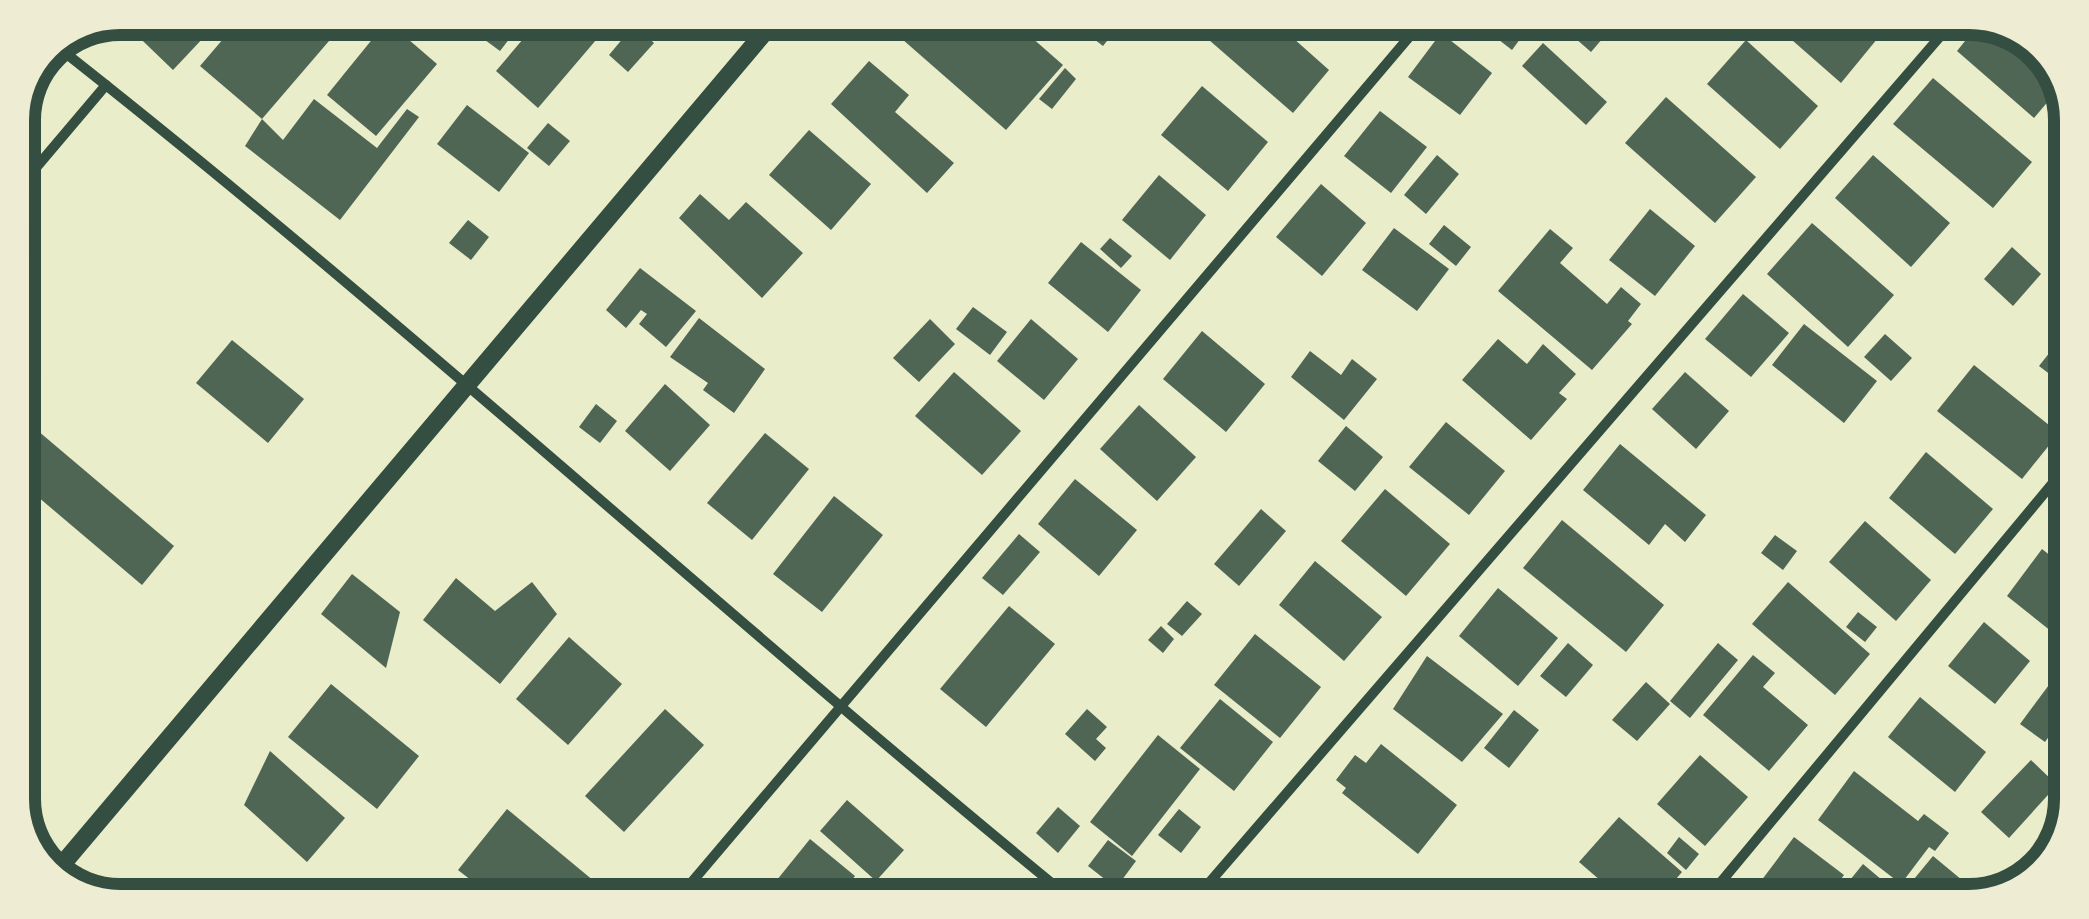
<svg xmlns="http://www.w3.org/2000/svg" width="2089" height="919" font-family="Mulish,sans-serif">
  <rect width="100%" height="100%" fill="#e9edc9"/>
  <g fill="#4f6655">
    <polygon points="119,18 222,18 173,70"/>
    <polygon points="241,18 331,18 341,27 262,119 200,66"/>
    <polygon points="501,19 520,25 500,51 485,40"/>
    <polygon points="540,19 587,19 602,33 538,108 496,71"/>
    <polygon points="387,21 437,64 376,136 327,95"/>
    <polygon points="903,21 1013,21 1063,65 1006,130 894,32"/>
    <polygon points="1072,22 1122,22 1103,46"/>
    <polygon points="1211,22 1275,22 1329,70 1293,113 1201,33"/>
    <polygon points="1336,23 1370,23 1357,40"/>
    <polygon points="1477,23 1532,23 1512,50"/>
    <polygon points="1559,24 1615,24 1591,52"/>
    <polygon points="634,25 654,43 628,72 609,55"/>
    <polygon points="1775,25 1872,25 1882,33 1841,83"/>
    <polygon points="1978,25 2009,26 2051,58 2061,86 2034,118 1957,51"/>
    <polygon points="1441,33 1492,73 1460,115 1408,77"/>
    <polygon points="1746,40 1818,106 1780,149 1707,84"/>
    <polygon points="1543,43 1607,102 1586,125 1522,66"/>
    <polygon points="869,61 909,95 895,112 954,163 927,193 831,104"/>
    <polygon points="1065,68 1076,79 1052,109 1039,99"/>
    <polygon points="1933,78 2032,162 1993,208 1893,124"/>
    <polygon points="1202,86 1268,142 1228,191 1161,135"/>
    <polygon points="1666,97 1756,177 1715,223 1625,143"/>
    <polygon points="314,99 377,148 407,109 419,117 340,220 245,146 262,119 283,140"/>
    <polygon points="467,105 529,153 499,192 437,144"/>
    <polygon points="1380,111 1427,147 1391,193 1344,156"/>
    <polygon points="548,123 570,141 549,166 527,148"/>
    <polygon points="809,130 871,184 831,230 769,175"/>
    <polygon points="1437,155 1459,174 1426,214 1404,195"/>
    <polygon points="1873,155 1950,223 1911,267 1835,198"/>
    <polygon points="1159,175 1206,215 1170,260 1122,220"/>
    <polygon points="1321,184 1366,223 1322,276 1276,237"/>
    <polygon points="700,194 729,220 746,202 803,253 762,298 679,218"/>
    <polygon points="1650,209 1695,246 1655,296 1609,260"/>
    <polygon points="468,220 489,237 471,260 449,243"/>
    <polygon points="1812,223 1894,295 1848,347 1767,274"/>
    <polygon points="1444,225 1471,247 1456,266 1429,244"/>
    <polygon points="1394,228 1449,269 1417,311 1362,270"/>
    <polygon points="1550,229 1573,248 1560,263 1607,304 1621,287 1641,304 1628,321 1632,324 1592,370 1498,291"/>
    <polygon points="1110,238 1132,256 1121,268 1100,249"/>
    <polygon points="1081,242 1141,290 1108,332 1048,283"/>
    <polygon points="2012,247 2041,274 2013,306 1984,279"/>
    <polygon points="640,268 696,311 666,347 639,324 647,314 641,310 626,328 606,310"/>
    <polygon points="1743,294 1789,333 1751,377 1705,339"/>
    <polygon points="973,307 1007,332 990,355 956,329"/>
    <polygon points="699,318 765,369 734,413 703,390 708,383 670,357"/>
    <polygon points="930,319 955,344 919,382 893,358"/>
    <polygon points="1031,319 1078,359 1044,400 997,361"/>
    <polygon points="1804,324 1877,381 1844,423 1772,365"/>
    <polygon points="2069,328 2069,366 2068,388 2039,366"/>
    <polygon points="1202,331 1265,384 1226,432 1163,379"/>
    <polygon points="1885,334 1912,358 1891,381 1864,357"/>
    <polygon points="1498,339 1527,364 1543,344 1576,374 1559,393 1567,399 1531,440 1462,380"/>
    <polygon points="232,340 304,399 268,443 196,383"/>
    <polygon points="1310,351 1341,375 1352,359 1377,379 1344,420 1291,377"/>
    <polygon points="1974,365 2059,433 2022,479 1937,411"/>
    <polygon points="954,372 1021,431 982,475 915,416"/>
    <polygon points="1685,372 1729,411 1696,449 1652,409"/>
    <polygon points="665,384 710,425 670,471 625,431"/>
    <polygon points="596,404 617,421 600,443 579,427"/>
    <polygon points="1139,405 1196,457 1157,501 1100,449"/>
    <polygon points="18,414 174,546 142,585 18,480"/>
    <polygon points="1446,422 1505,471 1469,515 1409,467"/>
    <polygon points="1346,426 1383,457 1355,491 1318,461"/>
    <polygon points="765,433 809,469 752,540 707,503"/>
    <polygon points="1620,444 1706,515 1685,542 1665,524 1649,545 1583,490"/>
    <polygon points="1926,452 1993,509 1955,554 1889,498"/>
    <polygon points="1075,479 1137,530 1099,576 1038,524"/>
    <polygon points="1385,489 1450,544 1406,596 1341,541"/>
    <polygon points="834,496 883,535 822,612 773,574"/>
    <polygon points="1261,509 1286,531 1239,586 1214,564"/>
    <polygon points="1562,520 1664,605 1626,652 1523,568"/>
    <polygon points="1865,521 1931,580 1896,621 1829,562"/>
    <polygon points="1019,534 1040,552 1003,595 982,578"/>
    <polygon points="1775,535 1797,551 1783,570 1761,553"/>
    <polygon points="2042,549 2066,568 2066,643 2007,596"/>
    <polygon points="1315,561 1382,617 1344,661 1279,605"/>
    <polygon points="352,574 400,612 386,668 321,614"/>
    <polygon points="456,578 495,611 532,582 557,614 500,684 423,620"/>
    <polygon points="1788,582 1870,654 1835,695 1752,624"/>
    <polygon points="1498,588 1558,638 1518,686 1459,636"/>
    <polygon points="1187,601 1202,614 1182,636 1167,624"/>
    <polygon points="1009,606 1055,644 986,727 940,689"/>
    <polygon points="1858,612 1877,627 1865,642 1846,627"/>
    <polygon points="1984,622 2030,661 1995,704 1948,666"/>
    <polygon points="1161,626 1174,639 1163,653 1148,640"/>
    <polygon points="1255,634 1321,687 1280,738 1214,685"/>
    <polygon points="569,637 622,684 568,745 516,699"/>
    <polygon points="1568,643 1593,665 1566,697 1540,676"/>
    <polygon points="1718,643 1738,660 1690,718 1670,701"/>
    <polygon points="1753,655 1775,673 1763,687 1808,725 1769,771 1703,715"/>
    <polygon points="1427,656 1503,714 1462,762 1393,709"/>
    <polygon points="2060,670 2065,674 2065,714 2045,742 2020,724"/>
    <polygon points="1646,682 1670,704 1637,741 1612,720"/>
    <polygon points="331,684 419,756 377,809 288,737"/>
    <polygon points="1920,697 1986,752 1955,792 1888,737"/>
    <polygon points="1220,699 1273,742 1234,791 1180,748"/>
    <polygon points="665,709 704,745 624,832 585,796"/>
    <polygon points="1087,709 1107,727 1096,739 1106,748 1095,761 1065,734"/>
    <polygon points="1514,710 1539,730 1509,768 1484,748"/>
    <polygon points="1158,735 1200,769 1132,856 1090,822"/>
    <polygon points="1381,744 1457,805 1418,854 1342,793 1346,788 1336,780 1355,755 1366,763"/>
    <polygon points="270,751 345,818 307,862 244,805"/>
    <polygon points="1700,755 1748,797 1705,846 1657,804"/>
    <polygon points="2031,760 2057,785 2009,838 1981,812"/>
    <polygon points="1854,771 1918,821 1924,814 1949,833 1935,851 1929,847 1901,884 1818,820"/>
    <polygon points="847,800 904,850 876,881 820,831"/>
    <polygon points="1058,807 1080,826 1058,853 1036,833"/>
    <polygon points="507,809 612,896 490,895 458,870"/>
    <polygon points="1179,809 1201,827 1181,853 1158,835"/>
    <polygon points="1619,817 1682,872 1658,900 1623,900 1579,862"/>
    <polygon points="2064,821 2063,839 2039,869 2030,861"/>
    <polygon points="1679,837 1699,854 1686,870 1667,853"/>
    <polygon points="1794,837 1844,875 1825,901 1779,901 1758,885"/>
    <polygon points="810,839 855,876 839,897 764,896"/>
    <polygon points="1108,840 1136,861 1116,888 1088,866"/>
    <polygon points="1933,856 1962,880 1944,901 1918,901 1905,890"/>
    <polygon points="1863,864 1907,901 1833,901"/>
    <polygon points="1320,880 1342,899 1304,899"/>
  </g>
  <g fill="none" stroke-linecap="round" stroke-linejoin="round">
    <g stroke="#344e41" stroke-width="10">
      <path d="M 54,44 C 402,317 727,618 1070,898"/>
      <polyline points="18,189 106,85"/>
      <polyline points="680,896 1421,23"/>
      <polyline points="1196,898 1950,25"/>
      <polyline points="1706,900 2067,466"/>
    </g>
    <polyline stroke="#344e41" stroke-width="18" points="55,873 775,20"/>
  </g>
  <path d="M0 0H2089V919H0ZM120 35H1969A85 85 0 0 1 2054 120V799A85 85 0 0 1 1969 884H120A85 85 0 0 1 35 799V120A85 85 0 0 1 120 35Z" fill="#eeecd3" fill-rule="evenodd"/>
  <path fill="none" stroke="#344e41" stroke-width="12" d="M120 35H1969A85 85 0 0 1 2054 120V799A85 85 0 0 1 1969 884H120A85 85 0 0 1 35 799V120A85 85 0 0 1 120 35Z"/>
</svg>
